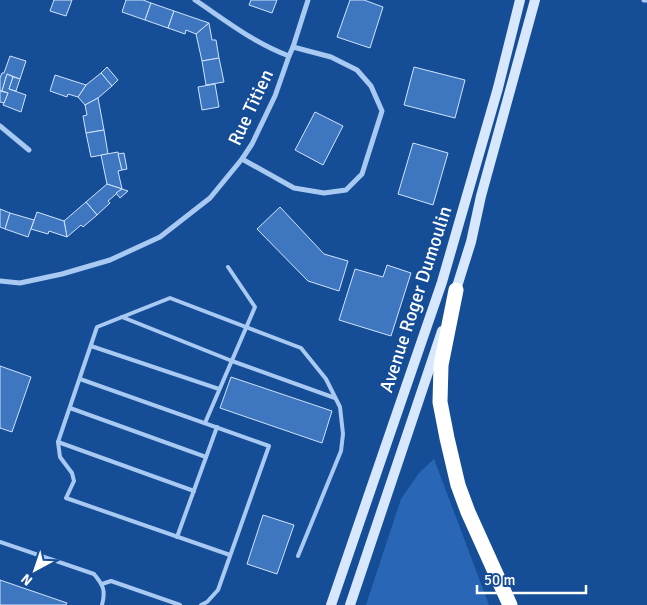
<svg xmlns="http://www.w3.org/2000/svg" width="647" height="605" font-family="Signika,sans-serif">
  <rect width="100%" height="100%" fill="#164d97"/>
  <polygon fill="#2967b6" points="434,459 489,605 366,605 401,499 419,473"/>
  <g fill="#3e77bf" stroke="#d0e3fc">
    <polygon points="54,0 72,0 66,16 50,11"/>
    <polygon points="126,0 143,0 151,3 145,20 122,12"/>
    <polygon points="251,0 277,0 272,13 249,5"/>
    <polygon points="350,0 364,0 383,7 370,48 337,37"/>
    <polygon points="151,3 174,11 168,28 145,20"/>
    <polygon points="174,11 209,23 196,34 186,30 185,34 168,28"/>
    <polygon points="209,23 212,40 216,40 219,58 202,61 196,34"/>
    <polygon points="10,56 26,61 20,79 7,74 2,91 0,91 0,78 2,73 4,73"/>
    <polygon points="219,58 224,82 206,85 202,61"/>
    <polygon points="107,67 118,80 112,86 101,73"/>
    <polygon points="414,67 465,80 455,118 404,105"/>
    <polygon points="101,73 112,86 98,98 85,105 78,97 86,85"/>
    <polygon points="7,74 13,77 9,89 26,95 21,112 3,105 8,93 2,91"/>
    <polygon points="55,75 86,85 78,97 68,94 67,97 50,91"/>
    <polygon points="13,77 20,79 16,91 9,89"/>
    <polygon points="215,84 219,107 202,110 198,87"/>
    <polygon points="0,91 8,93 4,103 0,102"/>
    <polygon points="98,98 104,130 86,133 83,116 87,115 85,105"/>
    <polygon points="315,112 343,126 323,165 295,150"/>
    <polygon points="104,130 108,154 91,157 86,133"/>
    <polygon points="413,143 448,153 433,205 398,194"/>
    <polygon points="118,152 122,170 118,171 122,189 107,184 101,155"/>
    <polygon points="124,153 127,169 122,170 118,154"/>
    <polygon points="107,184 122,189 108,201 110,203 97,215 86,202"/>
    <polygon points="122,189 128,191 120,198 116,193"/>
    <polygon points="86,202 97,215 83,227 81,225 67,237 64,221"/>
    <polygon points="280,207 324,254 348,261 339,291 308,281 257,229"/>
    <polygon points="0,209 10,213 5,229 0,227"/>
    <polygon points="37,212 64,221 67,237 49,231 48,234 31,229"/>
    <polygon points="10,213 34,220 28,237 5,229"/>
    <polygon points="387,265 411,273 391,336 339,320 355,269 383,277"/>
    <polygon points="0,366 31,377 12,432 0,428"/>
    <polygon points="231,377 332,411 322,443 220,408"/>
    <polygon points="263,515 294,525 277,574 247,564"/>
    <polygon points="0,580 67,603 66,605 0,605"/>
  </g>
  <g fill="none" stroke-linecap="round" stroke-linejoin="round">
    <g stroke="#a8c9f2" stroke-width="4">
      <polyline points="122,317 232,361 335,398"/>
      <polyline points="91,346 219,389"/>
      <polyline points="80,379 269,446 218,590 207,602 201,605"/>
      <polyline points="70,408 206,457"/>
      <polyline points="205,423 255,307 228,267"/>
      <polyline points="58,442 194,491"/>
      <polyline points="177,537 217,427"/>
      <path d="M 0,542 L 94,574 C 103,585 106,590 102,605"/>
      <polyline points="230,555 66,498 74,481 72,473 60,457 58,442 97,327 170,298 301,348 326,379 340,407 343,434 341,451 298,556"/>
      <polyline points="102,584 111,581 180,605"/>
    </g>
    <g stroke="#a8c9f2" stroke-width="5">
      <path d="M 195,0 C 225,20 254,43 289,56"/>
      <polyline points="644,0 647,0"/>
      <polyline points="0,126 29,150"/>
      <polyline points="242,159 294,188 324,193 346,190 362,174 382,111 371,86 357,70 331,57 293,47"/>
      <polyline points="0,281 20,283 62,274 110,260 160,237 210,198 242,159 252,144 275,96 289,56 293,47 308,0"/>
    </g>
    <g stroke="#d7e7fc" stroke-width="10">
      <polyline points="454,296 471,242 481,196 535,0"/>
      <polyline points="331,605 442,282 498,88 520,0"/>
      <polyline points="350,605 442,331"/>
    </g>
    <polyline stroke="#fff" stroke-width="15" points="456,290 441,365 440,402 447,438 458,485 468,512 510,605"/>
  </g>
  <g text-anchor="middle" stroke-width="4" stroke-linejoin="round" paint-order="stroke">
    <g font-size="19" fill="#fff" stroke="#164d97">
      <text transform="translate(250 107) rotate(-65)" y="7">Rue Titien</text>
      <text transform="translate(415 299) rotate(-72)" y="7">Avenue Roger Dumoulin</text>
    </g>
  </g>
  <g transform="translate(35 570) rotate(220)" stroke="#164d97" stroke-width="4" paint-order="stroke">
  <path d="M0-4L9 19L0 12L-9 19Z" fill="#ffffff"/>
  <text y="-8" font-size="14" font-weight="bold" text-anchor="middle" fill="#ffffff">N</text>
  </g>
  <path d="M477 585v8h109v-8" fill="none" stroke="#ffffff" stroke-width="2.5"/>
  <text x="484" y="585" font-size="15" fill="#ffffff" stroke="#164d97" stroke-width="4" paint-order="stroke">50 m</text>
</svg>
